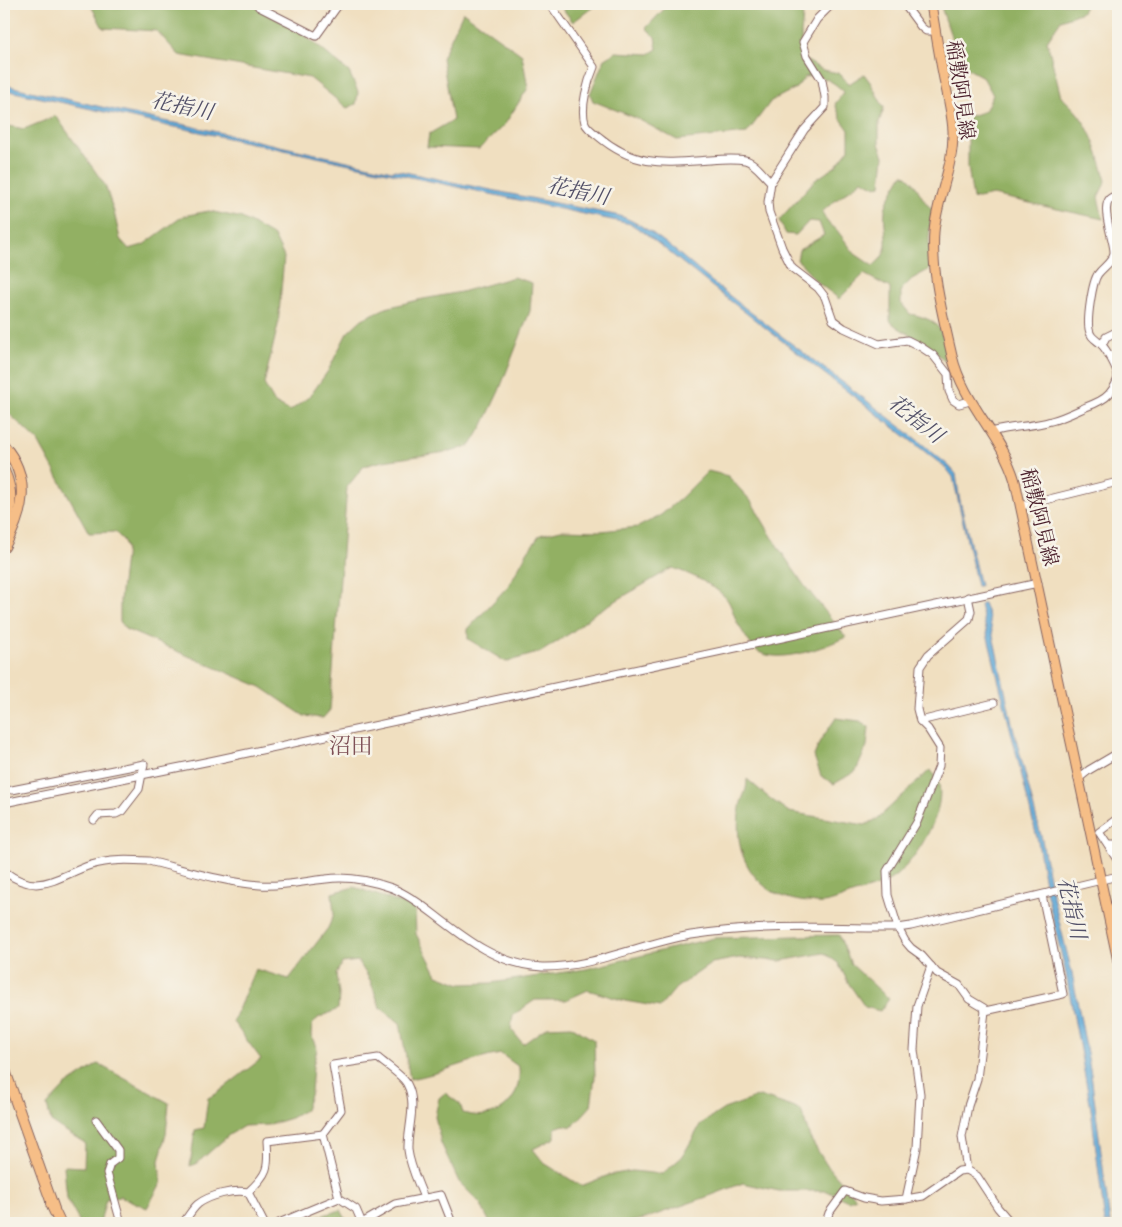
<svg xmlns="http://www.w3.org/2000/svg" width="1122" height="1227" font-family="'EB Garamond','Noto Serif JP',serif">
  <rect width="100%" height="100%" fill="#f7f3e8"/>
  <filter id="ink" filterUnits="userSpaceOnUse"><feTurbulence type="fractalNoise" baseFrequency=".02" numOctaves="2"/><feDisplacementMap in="SourceGraphic" scale="10" xChannelSelector="R" yChannelSelector="G"/><feConvolveMatrix kernelMatrix="1 2 1 2 8 2 1 2 1" color-interpolation-filters="sRGB"/></filter>
  <filter id="wash" filterUnits="userSpaceOnUse"><feTurbulence type="fractalNoise" baseFrequency=".0096" numOctaves="4" result="noise"/><feDisplacementMap in="SourceGraphic" scale="20" xChannelSelector="R" yChannelSelector="G"/><feGaussianBlur stdDeviation="1.12" result="paint"/><feColorMatrix in="noise" values="0 0 0 0 0 0 0 0 0 0 0 0 0 0 0 0 0 1.4 0 .05"/><feComposite in="paint" operator="in"/></filter>
  <g filter="url(#wash)">
    <rect width="100%" height="100%" fill="#f0dfc0"/>
    <g fill="#92b063" stroke="#6e6847">
      <polygon points="90,4 252,4 260,10 302,33 349,72 358,92 356,104 347,108 310,78 179,55 157,31 103,28"/>
      <polygon points="560,4 597,4 573,22 562,8"/>
      <path d="M 669,4 L 786,4 L 798,8 L 803,16 L 801,33 L 802,58 L 823,70 L 839,73 L 849,84 L 864,74 L 870,82 L 884,108 L 879,122 L 879,144 L 884,156 L 881,185 L 876,187 L 862,180 C 849,192 834,200 822,212 L 828,223 L 836,229 L 855,254 L 873,266 C 895,249 882,232 885,210 C 886,201 898,183 903,174 C 917,180 920,200 932,209 L 929,238 L 930,269 L 912,279 L 901,290 L 901,303 L 910,314 C 941,320 941,329 949,357 L 946,361 L 922,342 L 897,327 L 890,321 L 890,288 L 864,274 L 839,299 C 831,292 821,286 813,278 C 807,271 805,266 797,260 L 799,250 L 824,235 L 819,222 L 809,221 L 796,235 L 786,234 L 779,220 L 814,181 L 836,166 L 849,149 L 849,130 L 841,119 L 835,104 L 844,92 C 833,81 821,74 805,77 L 796,88 L 771,101 L 747,133 L 677,140 L 636,118 L 593,101 L 590,94 L 604,60 L 616,52 L 649,54 L 657,49 L 655,37 L 646,28 Z"/>
      <path d="M 940,4 L 1086,4 L 1082,12 L 1061,20 L 1047,41 L 1061,97 C 1090,120 1096,147 1106,181 L 1098,197 L 1103,219 L 993,195 L 973,199 L 968,167 L 968,117 L 985,111 L 993,95 L 983,77 L 961,65 Z"/>
      <polygon points="463,12 522,55 528,88 505,124 479,149 427,147 429,134 453,120 442,58"/>
      <polygon points="56,116 105,185 114,212 120,239 129,249 143,245 183,216 209,211 242,218 274,236 284,257 278,325 264,384 275,403 290,411 310,396 328,371 347,333 362,319 386,308 418,300 461,292 514,277 532,283 530,311 499,391 483,425 471,445 454,451 383,461 364,466 347,487 330,710 323,718 304,716 261,687 125,629 120,621 120,600 126,549 124,541 115,532 89,533 38,441 4,409 4,125 24,129"/>
      <path d="M 708,471 L 728,476 L 751,501 L 778,547 L 804,585 L 846,637 C 825,647 779,665 757,651 C 752,648 743,632 739,626 C 734,618 732,605 726,598 C 714,585 689,573 672,568 L 595,613 L 572,632 L 541,652 L 506,662 L 468,639 L 468,629 L 509,585 L 528,551 L 540,535 L 561,530 L 601,531 L 638,527 L 661,515 L 681,498 Z"/>
      <polygon points="836,718 860,721 869,727 867,746 856,771 834,784 821,776 814,756 820,741"/>
      <path d="M 930,770 C 959,793 917,861 894,877 C 884,885 867,890 855,893 C 845,896 833,902 823,903 C 818,904 812,902 808,902 C 776,899 753,884 742,853 C 738,841 737,821 740,808 C 741,797 747,794 747,779 L 768,797 L 789,812 L 865,825 L 877,819 Z"/>
      <path d="M 354,887 L 415,908 L 416,934 L 437,975 L 461,984 L 491,983 L 586,969 L 714,938 L 839,935 L 851,964 L 889,999 L 880,1011 L 865,1007 L 849,984 L 838,963 L 824,953 L 780,961 L 739,958 L 712,963 L 676,988 L 660,1007 L 625,1001 L 588,990 L 566,1000 L 535,1000 L 513,1015 L 511,1029 L 523,1044 L 547,1027 L 571,1026 L 594,1040 L 595,1077 L 591,1106 L 572,1127 L 564,1125 L 555,1128 L 555,1138 L 533,1149 L 544,1163 L 581,1186 L 609,1175 L 632,1171 L 662,1174 L 682,1157 L 701,1124 L 724,1109 L 760,1096 L 801,1110 L 810,1138 L 826,1164 L 856,1198 L 848,1201 L 827,1191 L 779,1191 L 743,1183 L 712,1195 L 644,1219 L 624,1223 L 490,1223 L 480,1203 L 459,1182 L 441,1143 L 435,1116 L 439,1098 L 445,1093 L 460,1104 L 463,1113 C 497,1123 522,1102 519,1067 L 501,1054 C 470,1059 441,1074 410,1079 L 400,1023 L 380,1007 L 370,980 L 358,961 L 342,963 L 336,974 L 339,994 L 338,1009 L 318,1018 L 312,1025 L 311,1035 L 317,1049 L 313,1066 L 311,1092 L 305,1110 L 291,1118 L 268,1125 L 244,1126 L 229,1135 L 196,1164 L 190,1166 L 195,1130 L 204,1128 L 208,1098 L 216,1094 L 261,1059 L 233,1022 L 255,969 L 289,979 L 328,928 L 334,914 L 332,893 Z"/>
      <polygon points="98,1064 169,1103 166,1134 159,1161 161,1183 147,1208 120,1196 106,1199 100,1223 80,1223 67,1199 64,1166 84,1167 85,1143 51,1122 47,1105 65,1086"/>
      <polygon points="341,1210 348,1223 295,1223"/>
    </g>
    <g fill="#61abd9" stroke="#566582">
      <path d="M 4,85 L 168,122 L 181,124 L 392,171 L 395,170 C 470,186 545,201 620,216 C 655,228 691,266 721,289 C 796,349 875,404 949,466 L 956,474 L 959,496 L 980,586 L 977,586 L 953,477 L 946,468 L 719,292 L 645,233 L 631,224 L 181,128 L 168,126 L 10,91 L 4,89 Z"/>
      <polygon points="984,603 989,617 1012,723 1042,840 1051,889 1072,973 1091,1074 1110,1223 1105,1223 1091,1109 1066,974 1046,890 1038,842 980,605"/>
    </g>
  </g>
  <g filter="url(#ink)">
    <g fill="none" stroke-linecap="round" stroke-linejoin="round">
      <g stroke="#84625f" stroke-width="9">
        <g id="minor">
          <polyline points="257,4 259,7 316,36 339,4"/>
          <path d="M 550,4 L 594,67 C 588,81 580,107 585,123 C 587,128 594,133 598,136 C 636,168 665,163 710,160 C 722,159 734,158 745,160 C 755,162 763,175 771,182"/>
          <polyline points="832,4 817,19 803,42 807,56 822,80 825,97 825,107 804,130 771,182 768,202 769,212 782,248 792,268 818,288 825,297 833,320 844,328 879,344 907,340 921,347 933,355 948,374 949,391 953,400 959,404 970,401"/>
          <polyline points="904,4 921,27 926,31 935,31"/>
          <polyline points="1102,345 1106,337 1118,331"/>
          <path d="M 991,432 C 1011,426 1032,427 1051,421 C 1063,418 1075,412 1086,407 C 1094,404 1104,400 1109,394 C 1113,389 1117,383 1118,377 C 1118,369 1106,349 1101,344 C 1095,339 1090,337 1089,329 C 1087,319 1092,282 1098,274 C 1104,266 1112,263 1114,253 C 1115,240 1094,196 1118,196"/>
          <polyline points="1021,506 1118,482"/>
          <polyline points="920,721 994,703"/>
          <polyline points="1078,779 1089,770 1118,753"/>
          <polyline points="12,790 144,764 139,789 122,811 116,814 98,815 94,820"/>
          <polyline points="4,803 215,760 1038,583"/>
          <polyline points="1118,818 1099,832 1118,861"/>
          <polyline points="1108,845 1118,845"/>
          <path d="M 4,871 C 39,898 57,876 91,865 C 110,859 129,860 149,861 C 185,870 223,882 260,885 C 282,887 304,881 326,879 C 347,876 372,881 392,888 C 407,894 422,905 435,915 C 467,940 499,965 542,967 C 593,968 641,943 691,935 C 760,924 829,928 898,928 L 911,926 L 1118,876"/>
          <polyline points="985,1011 1063,994 1042,895"/>
          <polyline points="96,1120 118,1150 118,1158 110,1164 107,1173 121,1223"/>
          <polyline points="967,1170 962,1137 968,1106 977,1079 985,1011 984,1008 969,999 959,985 937,973 922,956 911,948 905,941 898,928 888,895 887,871 917,822 939,766 940,748 928,729 920,721 917,709 920,667 928,655 969,619 971,611 968,597"/>
          <polyline points="248,1192 264,1223"/>
          <polyline points="906,1199 923,1196 959,1171 967,1170 977,1176 998,1208 1011,1223"/>
          <path d="M 183,1223 C 188,1217 192,1209 198,1204 C 210,1195 234,1189 248,1192 C 268,1174 269,1168 267,1141 L 323,1134"/>
          <polyline points="279,1223 339,1198"/>
          <path d="M 362,1223 L 356,1209 L 339,1198 L 323,1134 L 341,1110 L 333,1065 L 378,1058 C 386,1065 403,1076 407,1084 C 418,1104 407,1129 408,1150 C 410,1167 418,1182 424,1198"/>
          <polyline points="362,1223 395,1204 441,1195 452,1223"/>
          <polyline points="831,1223 827,1219 829,1213 845,1191 864,1198 881,1201 906,1199 917,1148 920,1094 914,1050 917,1006 931,966"/>
        </g>
      </g>
      <g stroke="#84625f" stroke-width="11">
        <path id="major" d="M 931,4 C 935,29 939,54 944,79 C 948,96 952,113 953,131 C 954,166 937,197 934,232 C 931,272 943,316 952,356 C 964,405 1001,434 1015,481 L 1118,961"/>
      </g>
      <g stroke="#84625f" stroke-width="12">
        <g id="highway">
          <path d="M 4,446 C 32,479 23,513 4,547"/>
          <path d="M 4,471 C 12,488 13,509 4,526"/>
          <polyline points="4,1068 54,1209"/>
          <polyline points="51,1204 60,1223"/>
        </g>
      </g>
      <use href="#minor" stroke="#fff" stroke-width="7"/>
      <use href="#major" stroke="#f6be87" stroke-width="9"/>
      <use href="#highway" stroke="#f6be87" stroke-width="10"/>
    </g>
  </g>
  <g text-anchor="middle" stroke-width="5" stroke-linejoin="round" paint-order="stroke">
    <g font-size="20" fill="#4a1f2b" stroke="#f7f3e8">
      <text transform="translate(961 90) rotate(82)" y="7">稲敷阿見線</text>
      <text transform="translate(1040 517) rotate(76)" y="7">稲敷阿見線</text>
    </g>
    <g font-size="21" font-style="italic" fill="#525068" stroke="#f7f3e8">
      <text transform="translate(182 106) rotate(12)" y="7">花指川</text>
      <text transform="translate(578 191) rotate(12)" y="7">花指川</text>
      <text transform="translate(916 419) rotate(38)" y="7">花指川</text>
      <text transform="translate(1072 908) rotate(77)" y="7">花指川</text>
    </g>
    <g font-size="22" fill="#7f5157" stroke="#f7f3e8">
      <text x="351" y="753">沼田</text>
    </g>
  </g>
  <rect width="1122" height="1227" fill="none" stroke="#f7f3e8" stroke-width="20"/>
</svg>
